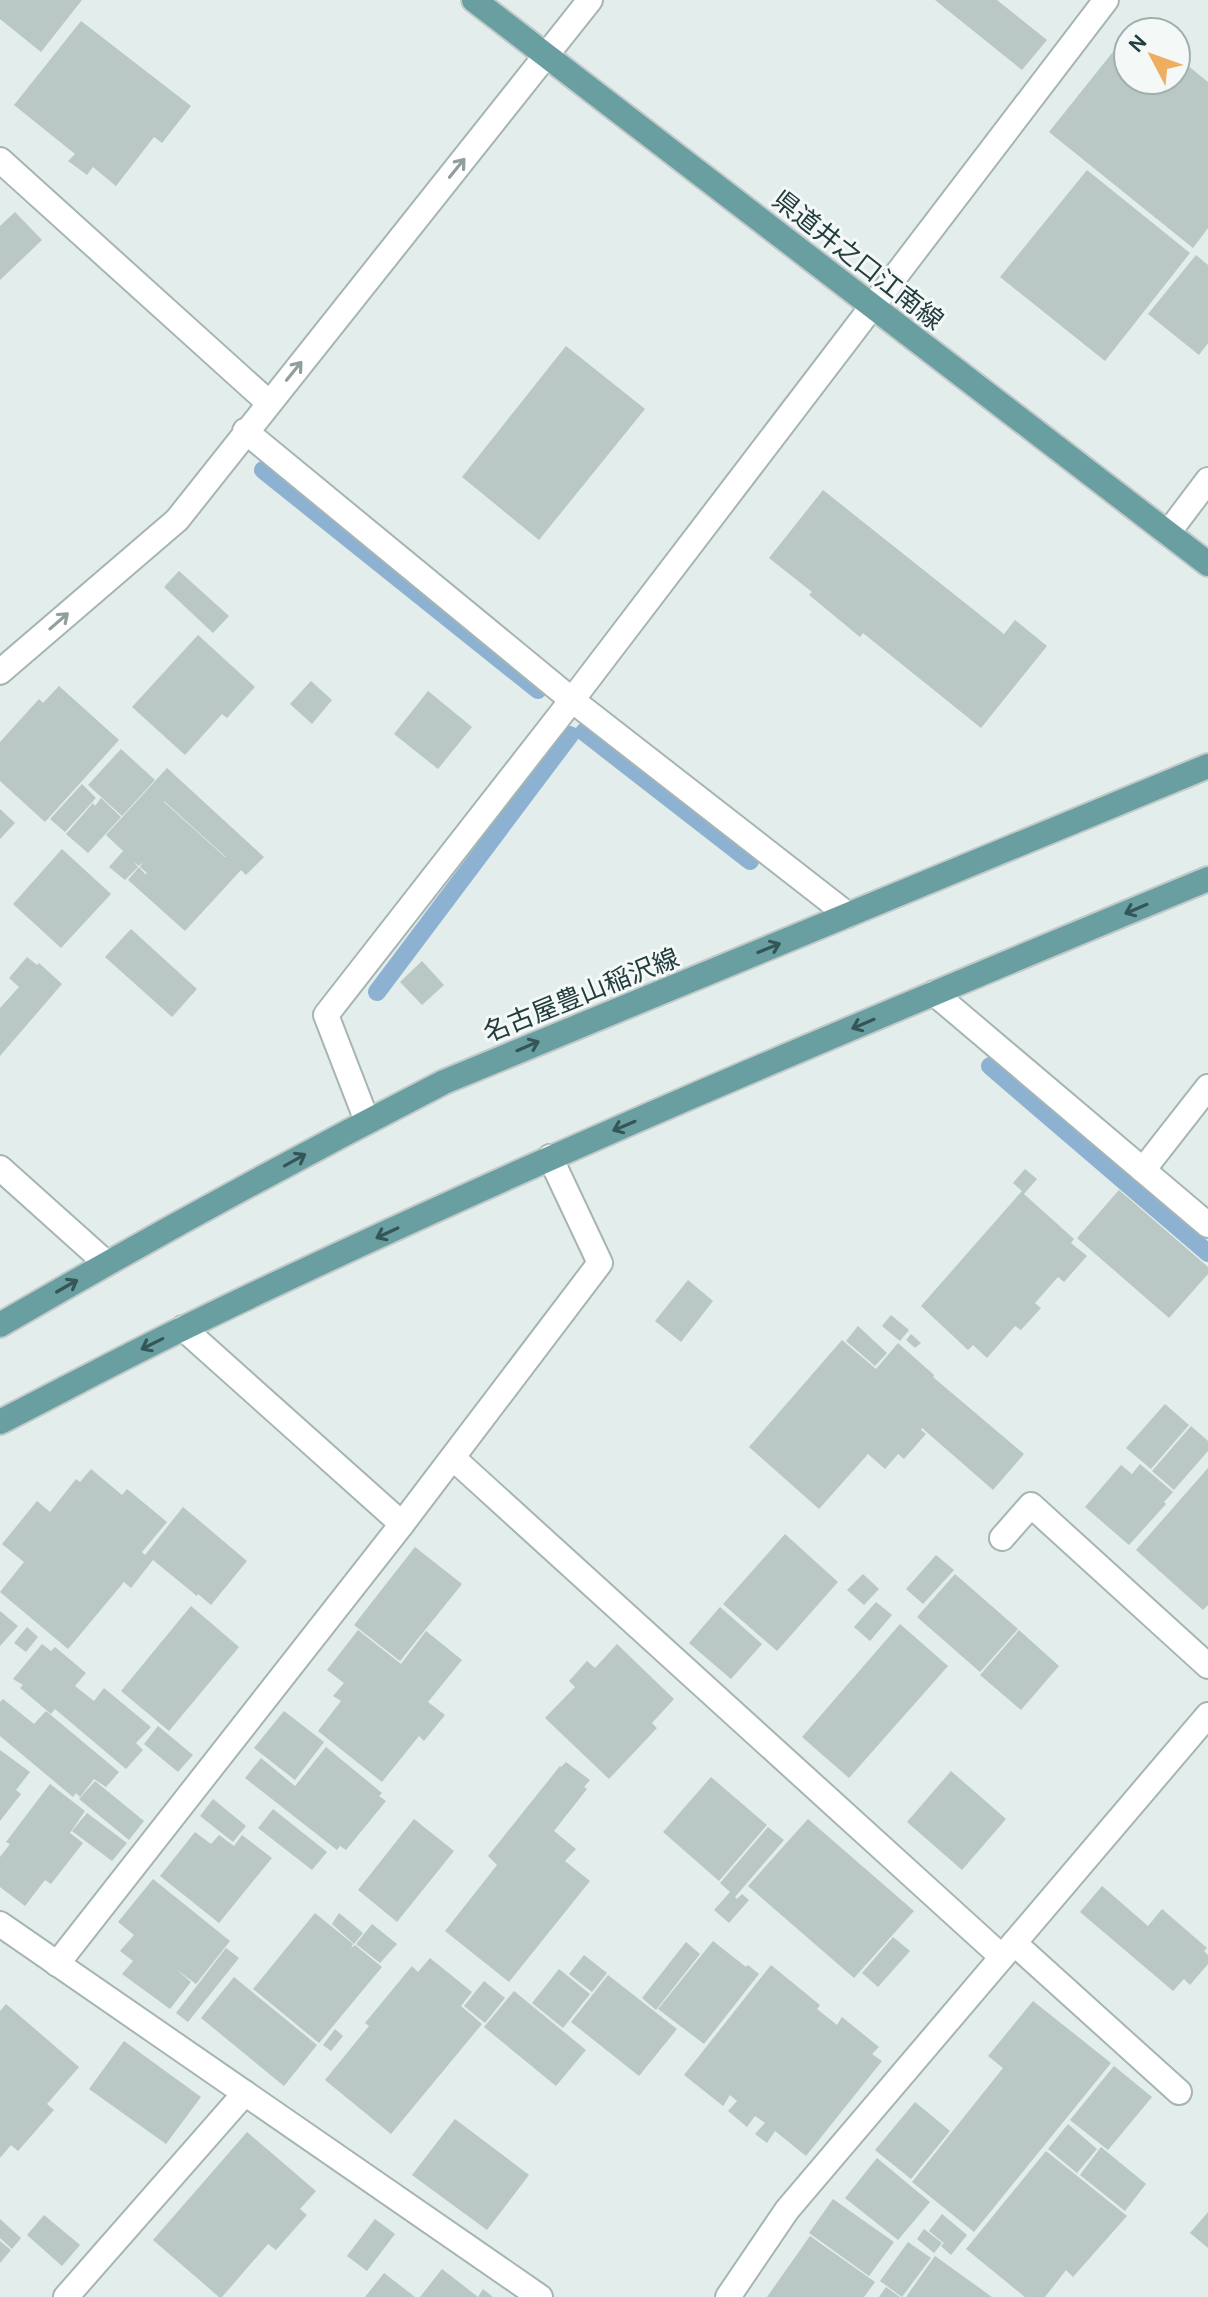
<svg xmlns="http://www.w3.org/2000/svg" width="1208" height="2297" font-family="Karla,'Noto Sans JP',sans-serif">
  <rect width="100%" height="100%" fill="#e3edeb"/>
  <g fill="none" stroke-linecap="round" stroke-linejoin="round">
    <g stroke="#8db2d1" stroke-width="18">
      <polyline points="263,470 538,690"/>
      <polyline points="584,732 750,861"/>
      <polyline points="377,992 570,735"/>
      <polyline points="990,1066 1208,1253"/>
    </g>
  </g>
  <g fill="#b9c8c5" fill-rule="evenodd">
    <polygon points="0,0 82,0 41,52 0,19"/>
    <polygon points="935,0 997,0 1047,40 1022,70"/>
    <polygon points="81,21 191,106 162,143 154,137 116,186 93,167 87,175 68,161 75,154 14,105"/>
    <polygon points="1135,24 1145,32 1129,32"/>
    <polygon points="1128,33 1128,80 1176,80 1176,56 1208,82 1208,228 1193,248 1049,132"/>
    <polygon points="1087,170 1190,253 1105,361 1000,277"/>
    <polygon points="15,212 42,240 0,280 0,226"/>
    <polygon points="1196,255 1208,265 1208,343 1199,355 1148,314"/>
    <polygon points="566,346 645,409 539,540 462,477"/>
    <polygon points="823,490 1004,634 1015,620 1047,646 981,728 863,633 860,637 809,595 812,592 769,558"/>
    <polygon points="179,571 229,616 213,633 164,587"/>
    <polygon points="198,635 255,687 227,718 222,714 185,755 132,707"/>
    <polygon points="311,681 332,700 312,724 290,704"/>
    <polygon points="59,686 119,740 45,822 0,781 0,742 39,699 43,703"/>
    <polygon points="428,691 472,727 438,769 394,734"/>
    <polygon points="121,749 155,780 122,816 88,785"/>
    <path d="M 167,768 L 264,857 L 246,875 L 241,870 L 185,931 L 128,880 L 139,867 L 145,874 L 147,873 L 140,867 L 143,862 L 139,866 L 134,862 L 138,867 L 125,880 L 109,867 L 123,851 L 106,835 ZM 164,801 L 226,857 L 225,857 L 164,802 Z"/>
    <polygon points="82,784 96,798 65,832 50,819"/>
    <polygon points="101,798 121,817 88,853 66,834 93,803 95,806"/>
    <polygon points="0,809 15,823 0,839"/>
    <polygon points="62,849 111,894 61,948 13,904"/>
    <polygon points="131,929 197,989 172,1017 105,957"/>
    <polygon points="27,957 37,965 39,963 62,984 0,1056 0,1008 19,987 9,978"/>
    <polygon points="422,961 444,985 422,1005 400,982"/>
    <polygon points="1025,1169 1037,1179 1024,1194 1074,1239 1071,1243 1087,1256 1064,1282 1058,1277 1035,1303 1041,1308 1021,1330 1015,1326 987,1358 973,1345 968,1350 921,1306 1022,1191 1013,1183"/>
    <polygon points="1119,1190 1208,1267 1208,1274 1169,1318 1077,1238"/>
    <polygon points="688,1280 713,1301 681,1342 655,1321"/>
    <polygon points="891,1315 909,1330 900,1341 882,1326"/>
    <polygon points="858,1326 887,1353 875,1366 846,1341"/>
    <polygon points="911,1334 921,1343 915,1348 906,1340"/>
    <polygon points="842,1340 876,1369 898,1343 934,1375 933,1377 1024,1454 993,1490 922,1428 921,1430 926,1434 904,1459 898,1454 885,1469 868,1454 819,1509 749,1447"/>
    <polygon points="1165,1404 1189,1425 1151,1469 1126,1448"/>
    <polygon points="1191,1426 1208,1441 1208,1451 1174,1490 1152,1471"/>
    <polygon points="1140,1464 1173,1492 1164,1502 1166,1504 1129,1545 1085,1507 1121,1465 1132,1474"/>
    <polygon points="1208,1468 1208,1605 1203,1610 1136,1550"/>
    <polygon points="91,1469 122,1495 127,1489 167,1522 142,1552 145,1555 183,1507 247,1561 211,1605 198,1594 197,1596 153,1560 131,1588 124,1582 68,1649 0,1592 24,1562 2,1544 37,1501 50,1512 76,1479 80,1482"/>
    <polygon points="785,1534 838,1582 777,1651 723,1604"/>
    <polygon points="415,1547 462,1584 400,1661 354,1625"/>
    <polygon points="936,1555 954,1570 923,1604 906,1589"/>
    <polygon points="863,1574 879,1589 864,1605 847,1590"/>
    <polygon points="955,1574 1018,1629 980,1672 917,1617"/>
    <polygon points="876,1602 892,1615 870,1641 854,1627"/>
    <polygon points="191,1606 239,1647 169,1731 121,1691"/>
    <polygon points="720,1607 762,1644 731,1679 689,1643"/>
    <polygon points="0,1611 18,1626 0,1646"/>
    <polygon points="900,1624 948,1666 849,1778 802,1737"/>
    <polygon points="27,1627 38,1637 26,1652 14,1643"/>
    <polygon points="358,1630 401,1664 426,1631 462,1660 428,1702 445,1715 424,1741 419,1736 382,1782 318,1731 341,1701 333,1696 344,1683 327,1670"/>
    <polygon points="1019,1630 1059,1666 1021,1710 980,1675"/>
    <polygon points="42,1644 51,1651 55,1647 86,1673 75,1686 94,1701 104,1688 151,1727 136,1743 143,1750 126,1769 55,1709 51,1714 20,1688 23,1685 13,1679"/>
    <polygon points="617,1644 674,1699 652,1723 657,1728 609,1779 545,1718 575,1687 569,1681 587,1661 595,1668"/>
    <polygon points="3,1699 34,1724 46,1711 119,1772 106,1787 94,1779 80,1797 76,1793 73,1797 0,1736 0,1702"/>
    <polygon points="284,1711 324,1742 295,1780 254,1748"/>
    <polygon points="158,1726 193,1755 178,1772 144,1744"/>
    <polygon points="326,1747 382,1793 379,1796 386,1801 346,1850 340,1846 337,1850 245,1778 261,1758 295,1786"/>
    <polygon points="0,1750 30,1772 16,1790 21,1794 0,1821"/>
    <polygon points="566,1762 590,1780 584,1787 587,1789 554,1831 576,1849 565,1861 590,1881 509,1982 445,1931 497,1865 488,1856 560,1766 561,1767"/>
    <polygon points="951,1771 1006,1819 962,1870 907,1822"/>
    <polygon points="711,1777 767,1825 719,1881 663,1832"/>
    <polygon points="95,1781 144,1821 129,1840 79,1799"/>
    <polygon points="50,1784 85,1811 70,1833 83,1843 51,1884 45,1880 25,1906 0,1887 0,1857 10,1844 6,1842"/>
    <polygon points="213,1799 246,1826 233,1842 200,1816"/>
    <polygon points="273,1809 327,1852 312,1870 258,1828"/>
    <polygon points="87,1813 127,1843 112,1861 72,1831"/>
    <polygon points="414,1819 454,1851 397,1922 358,1890"/>
    <polygon points="808,1819 914,1911 854,1978 748,1886"/>
    <polygon points="768,1827 784,1840 735,1897 737,1899 742,1894 749,1900 729,1923 714,1910 730,1892 720,1883"/>
    <polygon points="195,1832 211,1844 219,1835 234,1846 242,1835 272,1858 219,1923 160,1876"/>
    <polygon points="153,1879 230,1941 196,1984 176,1969 191,1982 170,2009 122,1974 133,1961 120,1951 134,1935 118,1922"/>
    <polygon points="1102,1886 1148,1926 1162,1909 1207,1948 1204,1951 1208,1955 1208,1964 1190,1985 1184,1979 1173,1991 1080,1912"/>
    <polygon points="315,1913 353,1944 351,1948 355,1945 382,1967 319,2043 253,1989"/>
    <polygon points="339,1913 363,1933 354,1944 332,1924"/>
    <polygon points="372,1924 397,1944 380,1963 356,1944"/>
    <polygon points="893,1937 910,1951 878,1987 862,1973"/>
    <polygon points="713,1941 746,1967 748,1965 759,1974 704,2044 658,2009"/>
    <polygon points="686,1942 700,1954 656,2010 642,1998"/>
    <polygon points="226,1948 239,1958 188,2022 176,2013"/>
    <polygon points="584,1955 607,1973 592,1992 569,1974"/>
    <polygon points="430,1958 472,1992 461,2006 482,2024 391,2134 325,2080 369,2026 365,2023 412,1966 418,1972"/>
    <polygon points="771,1965 820,2005 817,2009 837,2025 842,2017 879,2047 872,2054 882,2061 806,2156 775,2131 767,2143 755,2134 765,2123 755,2116 747,2127 728,2111 737,2101 730,2095 723,2106 684,2075"/>
    <polygon points="559,1969 590,1994 563,2028 532,2003"/>
    <polygon points="608,1975 677,2029 639,2076 571,2022"/>
    <polygon points="234,1977 317,2045 284,2086 201,2018"/>
    <polygon points="484,1981 505,1998 485,2023 464,2006"/>
    <polygon points="514,1991 586,2050 556,2086 484,2027"/>
    <polygon points="1033,2001 1111,2063 974,2232 912,2182 1003,2068 988,2056"/>
    <polygon points="6,2004 79,2067 47,2104 54,2110 18,2151 11,2145 0,2158 0,2011"/>
    <polygon points="335,2029 343,2036 331,2051 323,2045"/>
    <polygon points="124,2041 201,2097 166,2144 89,2089"/>
    <polygon points="1114,2066 1152,2097 1108,2150 1070,2120"/>
    <polygon points="915,2102 950,2131 911,2179 875,2150"/>
    <polygon points="455,2119 529,2175 487,2230 412,2175"/>
    <polygon points="1068,2124 1097,2149 1077,2173 1048,2149"/>
    <polygon points="247,2132 316,2191 300,2209 307,2215 276,2250 268,2244 222,2297 219,2297 153,2240"/>
    <polygon points="1101,2147 1146,2184 1125,2211 1080,2175"/>
    <polygon points="1046,2151 1127,2216 1073,2277 1066,2270 1045,2297 1025,2297 966,2249"/>
    <polygon points="877,2158 930,2202 898,2240 845,2198"/>
    <polygon points="833,2199 894,2242 869,2276 809,2233"/>
    <polygon points="1208,2212 1208,2248 1190,2233"/>
    <polygon points="942,2214 967,2235 951,2255 941,2246 944,2243 929,2231"/>
    <polygon points="44,2215 80,2245 62,2266 27,2235"/>
    <polygon points="0,2219 21,2238 12,2249 0,2238"/>
    <polygon points="375,2219 395,2234 367,2271 347,2256"/>
    <polygon points="924,2229 942,2243 934,2253 917,2239"/>
    <polygon points="810,2236 875,2282 864,2297 767,2297"/>
    <polygon points="0,2241 11,2250 0,2263"/>
    <polygon points="908,2242 931,2258 902,2297 880,2281"/>
    <polygon points="935,2256 992,2297 906,2297"/>
    <polygon points="442,2269 478,2297 483,2289 493,2297 420,2297"/>
    <polygon points="384,2273 415,2297 365,2297"/>
    <polygon points="886,2287 900,2297 879,2297"/>
  </g>
  <g fill="none" stroke-linecap="round" stroke-linejoin="round">
    <g stroke="#a6b5b4" stroke-width="28">
      <g id="minor">
        <polyline points="0,160 269,403"/>
        <polyline points="245,431 572,700 848,915"/>
        <polyline points="1168,533 1208,480"/>
        <polyline points="0,672 177,520 590,0"/>
        <polyline points="934,993 1208,1225"/>
        <polyline points="367,1121 326,1015 572,700 1106,0"/>
        <polyline points="0,1168 106,1263"/>
        <polyline points="1143,1170 1208,1087"/>
        <polyline points="183,1328 402,1524"/>
        <polyline points="453,1458 1002,1957"/>
        <polyline points="1002,1538 1031,1505 1208,1666"/>
        <polyline points="0,1924 540,2297"/>
        <polyline points="1014,1943 1179,2092"/>
        <polyline points="57,1964 402,1524 600,1263 550,1157"/>
        <polyline points="66,2297 245,2093"/>
        <polyline points="728,2297 787,2210 1208,1715"/>
      </g>
    </g>
    <g stroke="#c1c9c9" stroke-width="28">
      <g id="major">
        <polyline points="474,0 1208,564"/>
        <path d="M 0,1325 C 146,1240 294,1159 444,1082 L 1208,766"/>
        <path d="M 0,1422 C 61,1391 122,1358 184,1328 C 519,1165 864,1022 1208,879"/>
      </g>
    </g>
    <use href="#minor" stroke="#fff" stroke-width="24"/>
    <use href="#major" stroke="#699fa1" stroke-width="24"/>
  </g>
  <defs><path id="oneway-shaft" d="M-6 0H5M1.5-3L5.5 0L1.5 3" fill="none" stroke-width="1.6" stroke-linecap="round" stroke-linejoin="round" transform="scale(2)"/></defs>
  <g stroke="#919e9e">
    <use href="#oneway-shaft" transform="translate(457 168) rotate(-51)"/>
    <use href="#oneway-shaft" transform="translate(294 371) rotate(-51)"/>
    <use href="#oneway-shaft" transform="translate(59 621) rotate(-41)"/>
  </g>
  <g stroke="#345657">
    <use href="#oneway-shaft" transform="translate(1136 909) rotate(157)"/>
    <use href="#oneway-shaft" transform="translate(769 948) rotate(-22)"/>
    <use href="#oneway-shaft" transform="translate(863 1024) rotate(157)"/>
    <use href="#oneway-shaft" transform="translate(528 1046) rotate(-23)"/>
    <use href="#oneway-shaft" transform="translate(624 1126) rotate(157)"/>
    <use href="#oneway-shaft" transform="translate(295 1160) rotate(-29)"/>
    <use href="#oneway-shaft" transform="translate(387 1233) rotate(155)"/>
    <use href="#oneway-shaft" transform="translate(67 1286) rotate(-30)"/>
    <use href="#oneway-shaft" transform="translate(152 1344) rotate(153)"/>
  </g>
  <g text-anchor="middle" stroke-width="6" stroke-linejoin="round" paint-order="stroke">
    <g font-size="26" fill="#233d3e" stroke="#f4f9f8">
      <text transform="translate(858 260) rotate(38)" y="9">県道井之口江南線</text>
      <text transform="translate(581 995) rotate(-22)" y="9">名古屋豊山稲沢線</text>
    </g>
  </g>
  <g transform="translate(1152 56) rotate(311)"><circle r="38" fill="#f4f9f8" stroke="#a0aeae" stroke-width="2"/>
  <path d="M0-6L14 30L0 20L-14 30Z" fill="#efad5f"/>
  <text y="-12" font-size="22" font-weight="bold" text-anchor="middle" fill="#233d3e">N</text>
  </g>
</svg>
